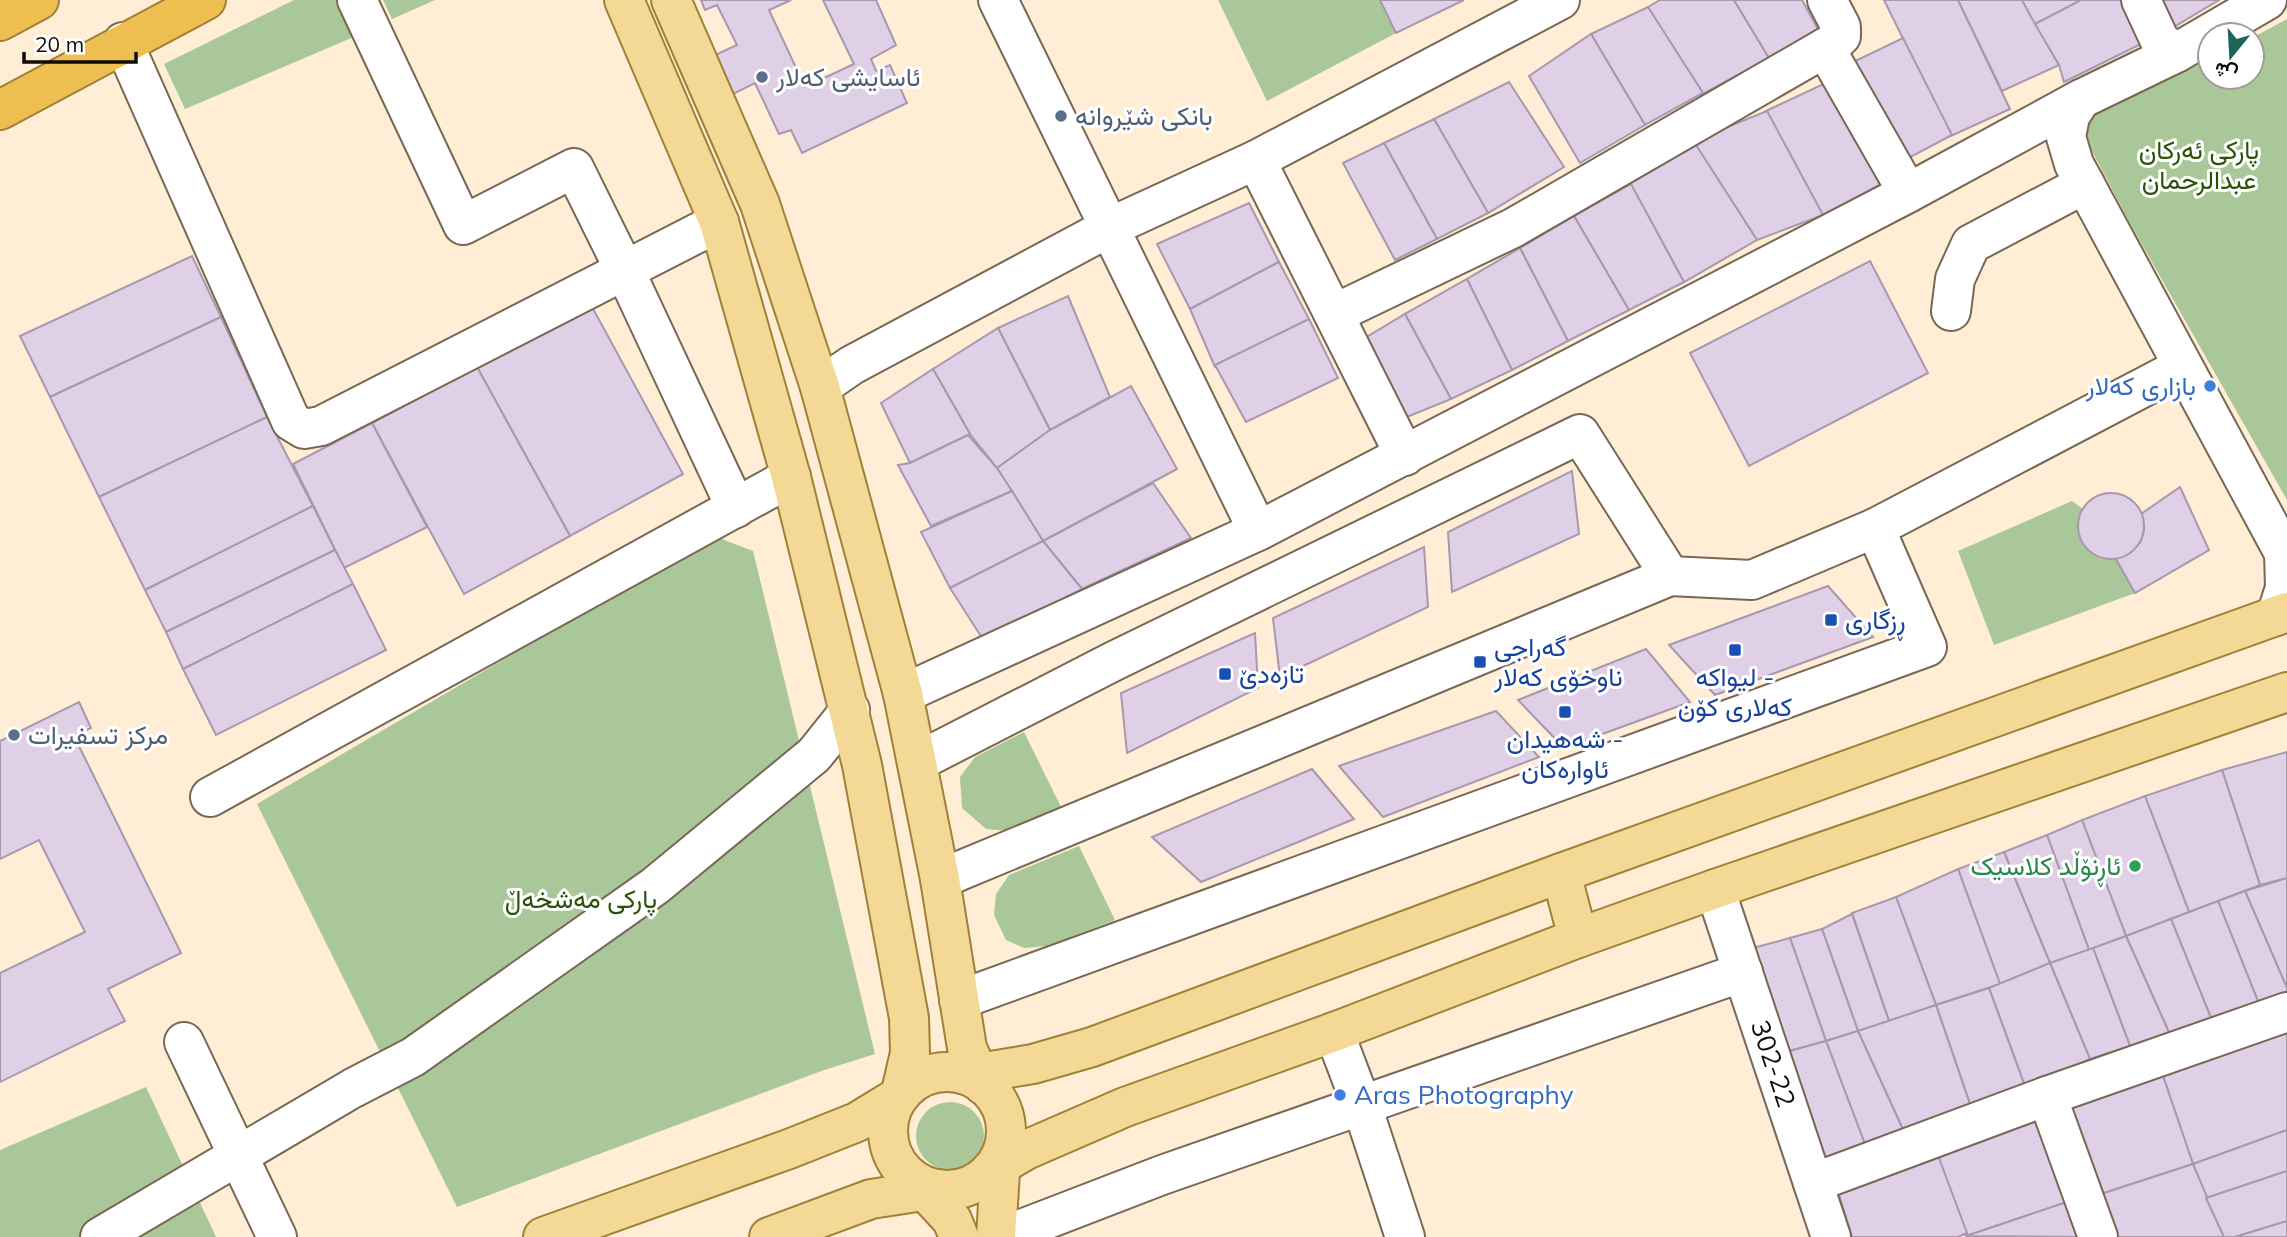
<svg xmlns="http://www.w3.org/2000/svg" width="2287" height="1237" font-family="Mulish,Vazirmatn,sans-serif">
  <rect width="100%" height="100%" fill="#ffedd6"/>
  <g fill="#a9c799">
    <polygon points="294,0 341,0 356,36 185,109 164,64"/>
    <polygon points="383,0 435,0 392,19"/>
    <polygon points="1218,0 1380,0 1396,33 1267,101"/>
    <polygon points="2287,19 2287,500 2132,227 2082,132 2092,116 2210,59 2210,77 2252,77 2252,38"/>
    <path d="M 2072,501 L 2083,509 C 2073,536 2086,559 2116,559 L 2135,593 L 1994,645 L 1958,551 Z"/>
    <polygon points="714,536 753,551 875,1054 824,1070 457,1207 257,804"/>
    <polygon points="1024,732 1062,809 1010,831 986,829 962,808 960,777 975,757"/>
    <polygon points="1079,846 1115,920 1047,946 1024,948 1006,940 994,915 996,894 1009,875"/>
    <polygon points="146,1087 216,1237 0,1237 0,1150"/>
    <circle cx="950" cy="1136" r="34"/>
  </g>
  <g fill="#e0d0e7" stroke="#a798ad" stroke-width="2">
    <polygon points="701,0 791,0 769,10 805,87 854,64 823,0 876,0 896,45 871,59 876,71 890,65 907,103 802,153 791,130 779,134 755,83 731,95 713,56 737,45 717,5 705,10"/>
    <polygon points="1380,0 1464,0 1396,33"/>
    <polygon points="1660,0 1734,0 1769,58 1701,95 1648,7"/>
    <polygon points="1734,0 1802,0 1821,35 1769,58"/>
    <polygon points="1884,0 1958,0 2010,109 1951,136"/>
    <polygon points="1958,0 2022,0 2059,65 2002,91"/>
    <polygon points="2022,0 2082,0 2035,24"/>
    <polygon points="2081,0 2122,0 2143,43 2064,82 2059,65 2035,24"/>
    <polygon points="2159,0 2219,0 2172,28"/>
    <polygon points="1648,7 1703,93 1645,125 1591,34"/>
    <polygon points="1591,34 1645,125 1580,163 1529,76"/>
    <polygon points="1903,38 1952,135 1903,161 1849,64"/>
    <polygon points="1832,80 1880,185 1823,216 1766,111"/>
    <polygon points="1509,82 1564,167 1488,213 1434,119"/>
    <polygon points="1767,111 1823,215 1757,240 1693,141"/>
    <polygon points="1434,119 1488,213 1437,239 1384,143"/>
    <polygon points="1384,143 1437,239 1395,260 1343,163"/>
    <polygon points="1696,145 1757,240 1684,282 1630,183"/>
    <polygon points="1631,184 1684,282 1629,310 1574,216"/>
    <polygon points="1249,203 1279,262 1190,309 1157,244"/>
    <polygon points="1574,216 1629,310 1568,341 1520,248"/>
    <polygon points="1520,248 1568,341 1512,370 1467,279"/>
    <polygon points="192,256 221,317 50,397 20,336"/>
    <polygon points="1870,261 1928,373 1749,466 1690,353"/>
    <polygon points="1279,262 1309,319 1215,367 1190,309"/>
    <polygon points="1467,279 1512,370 1451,399 1405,314"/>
    <polygon points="1068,296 1110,397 1050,430 998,328"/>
    <polygon points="591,305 683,474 570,536 477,367"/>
    <polygon points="1405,314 1451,399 1402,419 1365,338"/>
    <polygon points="221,317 267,417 99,497 50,397"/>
    <polygon points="1309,319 1338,378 1246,422 1215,365"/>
    <polygon points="998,328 1050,430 997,468 970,434 933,369"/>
    <polygon points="477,367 570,536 464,594 372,423"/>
    <polygon points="933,369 970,434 910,463 881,403"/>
    <polygon points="1131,386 1177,469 1043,541 997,468 1050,430"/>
    <polygon points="267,417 313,506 145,590 99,497"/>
    <polygon points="372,423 427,527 344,568 293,464"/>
    <polygon points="968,435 997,468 1012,491 931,526 898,465 910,463"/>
    <polygon points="1572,471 1579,534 1452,592 1448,532"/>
    <polygon points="1153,483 1191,538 1082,589 1043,541"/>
    <polygon points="2180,487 2209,550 2135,593 2116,559 2130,553 2141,541 2144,530 2141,514"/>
    <polygon points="1012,491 1043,541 950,588 921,532"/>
    <circle cx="2111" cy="526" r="33"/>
    <polygon points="313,506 335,550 166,632 145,590"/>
    <polygon points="1043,541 1082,589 984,641 950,588"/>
    <polygon points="1424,547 1428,607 1280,677 1273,618"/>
    <polygon points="335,550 353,584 183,669 166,632"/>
    <polygon points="353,584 386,650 216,735 183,669"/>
    <polygon points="1828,586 1873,637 1715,695 1669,645"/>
    <polygon points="1255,633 1258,688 1127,753 1121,693"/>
    <polygon points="1646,649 1690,702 1564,748 1518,700"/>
    <polygon points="79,702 91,728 74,736 181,953 108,989 125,1021 0,1082 0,973 85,932 39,840 0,859 0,741"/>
    <polygon points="1496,711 1539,757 1383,817 1339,766"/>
    <polygon points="2287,752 2287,878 2260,885 2222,770"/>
    <polygon points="1312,769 1354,819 1201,882 1152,837"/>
    <polygon points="2222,770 2260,885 2189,912 2145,796"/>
    <polygon points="2145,796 2189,912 2126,936 2082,820"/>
    <polygon points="2082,820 2126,936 2089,950 2047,835"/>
    <polygon points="2047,835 2089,950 2050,963 2004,852"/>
    <polygon points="2004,852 2050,963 2000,984 1958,869"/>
    <polygon points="1958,869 2000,984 1936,1005 1896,897"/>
    <polygon points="2287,878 2287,988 2245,891"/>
    <polygon points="2245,891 2287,988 2287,996 2259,1004 2218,901"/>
    <polygon points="1896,897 1936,1005 1889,1021 1852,913"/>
    <polygon points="2218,901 2259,1004 2213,1023 2171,919"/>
    <polygon points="1852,914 1889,1021 1858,1031 1822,929"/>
    <polygon points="2171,919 2213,1023 2171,1037 2126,936"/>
    <polygon points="1822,929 1858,1031 1826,1041 1790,938"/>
    <polygon points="2126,936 2171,1037 2130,1046 2093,948"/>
    <polygon points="1790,938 1826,1041 1786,1052 1753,948"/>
    <polygon points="2093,948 2130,1046 2090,1059 2050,963"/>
    <polygon points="2050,963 2090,1059 2026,1089 1989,988"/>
    <polygon points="1989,988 2026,1089 1971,1107 1936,1005"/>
    <polygon points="1936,1005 1971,1107 1905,1134 1858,1031"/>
    <polygon points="1858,1031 1905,1134 1866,1147 1826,1041"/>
    <polygon points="2287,1033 2287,1130 2193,1164 2163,1076"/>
    <polygon points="1826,1041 1866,1147 1824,1159 1786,1052"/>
    <polygon points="2163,1076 2193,1164 2095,1196 2066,1110"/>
    <polygon points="2039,1111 2067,1202 1966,1236 1936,1150"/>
    <polygon points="2287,1130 2287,1171 2206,1198 2193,1164"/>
    <polygon points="1936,1150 1967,1233 1958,1237 1852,1237 1837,1188"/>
    <polygon points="2193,1164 2224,1237 2110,1237 2095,1196"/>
    <polygon points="2287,1171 2287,1221 2235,1237 2224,1237 2206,1198"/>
    <polygon points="2067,1202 2080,1237 1966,1236"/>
    <polygon points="2287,1221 2287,1237 2235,1237"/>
  </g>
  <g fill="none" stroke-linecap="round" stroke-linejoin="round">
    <g stroke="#776754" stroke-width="42">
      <g id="minor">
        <polyline points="357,0 463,225 574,168 625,271 736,508"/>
        <polyline points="998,0 1258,531"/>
        <polyline points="2141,0 2160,41 2176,53"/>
        <polyline points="2267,0 2176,53 2081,99 2070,116 2066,137 2074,164 2284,553 2285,588 2276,616"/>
        <polyline points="123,42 291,421 304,429 321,426 719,222"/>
        <polyline points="1825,48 1908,193"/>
        <polyline points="1256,160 1405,456"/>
        <polyline points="1951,311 1955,279 1971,244 2085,184"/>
        <polyline points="1334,314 1513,228 1835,42 1841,36 1841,27 1827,0"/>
        <polyline points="820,387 852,365 1110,227 1256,160 1560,0"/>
        <polyline points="903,694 1258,531 1908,193 2081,99"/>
        <polyline points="917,762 1114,661 1580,434 1670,576"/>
        <polyline points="210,797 791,477"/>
        <polyline points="940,879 1670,576 1752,580 1875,528 2182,367"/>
        <path id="s1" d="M 1715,889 L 1831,1237"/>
        <polyline points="959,1000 1927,647 1875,528"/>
        <polyline points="1334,1032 1362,1106 1405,1237"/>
        <polyline points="184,1042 277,1237"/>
        <polyline points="2047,1096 2098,1237"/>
        <polyline points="1813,1183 2047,1096 2287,1012"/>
        <polyline points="100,1237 353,1088 413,1057 655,886 814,755 850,710"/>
        <polyline points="1001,1237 1162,1175 1743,972"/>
      </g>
    </g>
    <g stroke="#a08036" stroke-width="42">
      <g id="major">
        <polyline points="624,0 719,222 791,477 862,765 909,1018 910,1053 901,1092"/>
        <polyline points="671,0 760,204 820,387 903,694 940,879 967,1048 983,1085"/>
        <polyline points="1561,873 1578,938"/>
        <circle cx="947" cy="1131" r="59"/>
        <polyline points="967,1075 1033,1064 1092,1047 1561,873 2287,612"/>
        <polyline points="990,1171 1026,1150 1125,1107 1334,1032 1578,938 1715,889 2287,692"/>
        <polyline points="917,1182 952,1220 959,1237"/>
        <polyline points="543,1237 789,1149 857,1122 898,1097"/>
        <polyline points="769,1237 871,1199 936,1189"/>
        <polyline points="996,1237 1001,1155"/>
      </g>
    </g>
    <g stroke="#a08036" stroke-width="42">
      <g id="highway">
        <polyline points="0,21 39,0"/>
        <polyline points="0,110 206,0"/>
      </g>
    </g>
    <use href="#minor" stroke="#fff" stroke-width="38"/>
    <use href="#major" stroke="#f4d996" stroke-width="38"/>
    <use href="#highway" stroke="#edbf50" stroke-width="38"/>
  </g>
  <g fill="#5c6f8a" stroke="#fff" stroke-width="2.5">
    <circle cx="762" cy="77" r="7"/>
    <circle cx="1061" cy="116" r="7"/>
    <circle cx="14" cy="735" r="7"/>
  </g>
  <g fill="#3f7fe0" stroke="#fff" stroke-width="2.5">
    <circle cx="2210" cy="386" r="7"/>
    <circle cx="1340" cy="1095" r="7"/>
  </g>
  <g fill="#1a4fb4" stroke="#fff" stroke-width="2.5">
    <rect x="1824" y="613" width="14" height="14" rx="3.5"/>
    <rect x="1728" y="643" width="14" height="14" rx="3.5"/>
    <rect x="1473" y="655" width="14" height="14" rx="3.5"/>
    <rect x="1218" y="667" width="14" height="14" rx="3.5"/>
    <rect x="1558" y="705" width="14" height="14" rx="3.5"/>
  </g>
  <circle fill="#2e9e5b" stroke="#fff" stroke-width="2.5" cx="2135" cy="866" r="7"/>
  <g text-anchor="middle" stroke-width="6" stroke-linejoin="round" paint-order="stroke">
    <g font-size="26" fill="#4e5e75" stroke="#fff" text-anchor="start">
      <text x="776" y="86">ئاسایشی کەلار</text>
      <text x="1075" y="125">بانکی شێروانە</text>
      <text x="28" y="744">مركز تسفيرات</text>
    </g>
    <g font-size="26" fill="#295304" stroke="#fff">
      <text x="2199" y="159">پارکی ئەرکان<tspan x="2199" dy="30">عبدالرحمان</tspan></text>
      <text x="581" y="908">پارکی مەشخەڵ</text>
    </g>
    <g font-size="26" fill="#366cbe" stroke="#fff" text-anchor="end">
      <text x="2196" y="395">بازاری کەلار</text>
      <text x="1354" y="1104" text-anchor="start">Aras Photography</text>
    </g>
    <g font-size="26" fill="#164399" stroke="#fff" text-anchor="start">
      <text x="1845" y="629">ڕزگاری</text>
      <text x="1494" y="656">گەراجی<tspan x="1494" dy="30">ناوخۆی کەلار</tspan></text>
      <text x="1239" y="683">تازەدێ</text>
      <text x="1735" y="686" text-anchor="middle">لیواکە -<tspan x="1735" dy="30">کەلاری کۆن</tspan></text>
      <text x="1565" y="748" text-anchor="middle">شەهیدان -<tspan x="1565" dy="30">ئاوارەکان</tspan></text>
    </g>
    <g font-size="26" fill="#27864d" stroke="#fff" text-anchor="end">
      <text x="2121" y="875">ئاڕنۆڵد کلاسیک</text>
    </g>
    <g font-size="26" fill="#110b05" stroke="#fff">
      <text dy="9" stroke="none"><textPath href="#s1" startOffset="184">302-22</textPath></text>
    </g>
  </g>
  <g transform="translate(2231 56) rotate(198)"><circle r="33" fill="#ffffff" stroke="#a09d9b" stroke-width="2"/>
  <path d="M0-5L12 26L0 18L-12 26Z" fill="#1e665c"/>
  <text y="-10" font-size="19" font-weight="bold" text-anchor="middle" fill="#110b05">ش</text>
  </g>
  <path d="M24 52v10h112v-10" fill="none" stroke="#110b05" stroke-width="3.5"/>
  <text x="35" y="52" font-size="21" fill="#110b05" stroke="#ffffff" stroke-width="5" paint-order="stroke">20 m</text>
</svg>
